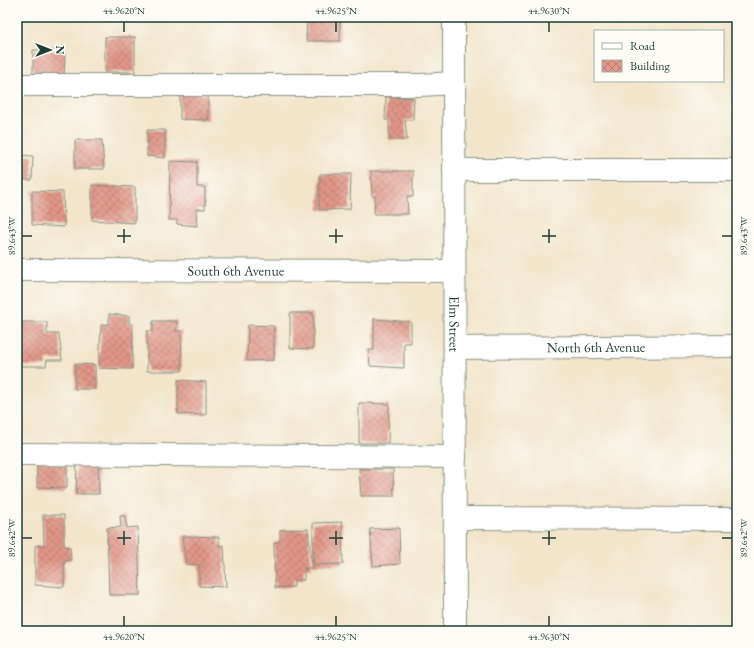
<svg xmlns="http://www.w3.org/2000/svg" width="754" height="648" font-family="'EB Garamond',serif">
  <defs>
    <pattern id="building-cross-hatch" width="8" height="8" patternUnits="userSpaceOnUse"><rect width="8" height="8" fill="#e29889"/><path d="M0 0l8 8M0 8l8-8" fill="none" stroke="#b77d71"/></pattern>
  </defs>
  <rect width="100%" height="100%" fill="#fdfcf7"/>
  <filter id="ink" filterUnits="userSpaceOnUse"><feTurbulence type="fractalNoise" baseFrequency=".025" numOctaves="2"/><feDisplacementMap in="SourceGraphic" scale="8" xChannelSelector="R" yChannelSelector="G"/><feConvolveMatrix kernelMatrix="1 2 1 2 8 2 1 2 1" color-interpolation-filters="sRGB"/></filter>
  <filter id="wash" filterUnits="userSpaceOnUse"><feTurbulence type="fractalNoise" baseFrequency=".012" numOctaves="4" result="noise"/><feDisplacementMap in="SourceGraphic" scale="16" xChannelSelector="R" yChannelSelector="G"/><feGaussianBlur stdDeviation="0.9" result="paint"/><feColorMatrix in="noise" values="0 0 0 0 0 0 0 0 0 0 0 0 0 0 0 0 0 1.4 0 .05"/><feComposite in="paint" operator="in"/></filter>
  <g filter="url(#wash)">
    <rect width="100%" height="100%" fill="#f2e5cb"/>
    <g id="blocks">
      <g fill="url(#building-cross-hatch)">
        <polygon points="307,17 340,17 340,41 306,41"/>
        <rect x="105" y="37" width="30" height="35"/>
        <polygon points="33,50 65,51 64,77 33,76"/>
        <polygon points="180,94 208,94 208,120 180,119"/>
        <polygon points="386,97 414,98 413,120 405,120 407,140 389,140 389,120 385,120"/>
        <polygon points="147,130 165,130 165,158 147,156"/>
        <polygon points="75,140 102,140 104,169 75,169"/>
        <polygon points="17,155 33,156 32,180 17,180"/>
        <polygon points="170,161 197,162 197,187 205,187 205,209 196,209 197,226 177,224 177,220 169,220"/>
        <polygon points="371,171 413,171 413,197 407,196 408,214 374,214 375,196 372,196"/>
        <polygon points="320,174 351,174 350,209 319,210"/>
        <polygon points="92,185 135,187 135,223 92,220"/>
        <polygon points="32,191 63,192 64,227 32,225"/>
        <polygon points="290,313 313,313 313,349 290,348"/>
        <polygon points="109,314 129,316 129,324 133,324 132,369 99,368 101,325 109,324"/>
        <polygon points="374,319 411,322 411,343 404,343 404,368 370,366 369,350 374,350"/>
        <polygon points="153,321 177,321 176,331 181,331 182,371 147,371 147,331 153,331"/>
        <polygon points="21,322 47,322 47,334 59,334 62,360 47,360 46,366 17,366 17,330 21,330"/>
        <polygon points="248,325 274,326 274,360 247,361"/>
        <polygon points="75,364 95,365 95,389 75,389"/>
        <polygon points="178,380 206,382 206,415 178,414"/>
        <polygon points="359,403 389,404 388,443 359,443"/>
        <polygon points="37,461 67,461 67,488 37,487"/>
        <polygon points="77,461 98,461 99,494 76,494"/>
        <polygon points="359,469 393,469 394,496 361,496"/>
        <polygon points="43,515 64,515 64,546 70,547 71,560 64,561 64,587 35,585 35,546 44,545"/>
        <polygon points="120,516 125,516 127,528 138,527 140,595 109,595 107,528 121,527"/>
        <polygon points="342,522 343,564 313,565 313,523"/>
        <polygon points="399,528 400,564 373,566 370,529"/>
        <polygon points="308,529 312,568 304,568 304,580 294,580 294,587 275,588 274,543 280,541 280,530"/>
        <polygon points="182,536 219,537 219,546 224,546 226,587 199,586 199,565 186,564"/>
      </g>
    </g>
  </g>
  <g filter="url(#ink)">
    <use href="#blocks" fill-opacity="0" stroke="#889180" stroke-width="1"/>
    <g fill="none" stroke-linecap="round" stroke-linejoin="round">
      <g stroke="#889180" stroke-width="24">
        <g id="minor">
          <path id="s1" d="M 454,17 L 455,631"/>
          <polyline points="17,85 420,85 454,83"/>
          <polyline points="454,170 737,170"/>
          <path id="s2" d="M 17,270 L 454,271"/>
          <path id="s3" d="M 455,348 L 737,346"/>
          <polyline points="17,454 455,457"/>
          <polyline points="455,518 737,519"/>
        </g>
      </g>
      <use href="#minor" stroke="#fff" stroke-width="22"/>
    </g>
  </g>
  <path fill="none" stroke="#1f3d34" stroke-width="1.5" d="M 124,22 L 124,32M 336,22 L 336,32M 549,22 L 549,32M 124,229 L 124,243M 336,229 L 336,243M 549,229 L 549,243M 22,236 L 32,236M 117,236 L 131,236M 329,236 L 343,236M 542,236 L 556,236M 722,236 L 732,236M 124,531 L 124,545M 336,531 L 336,545M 549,531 L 549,545M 22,538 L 32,538M 117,538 L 131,538M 329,538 L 343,538M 542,538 L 556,538M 722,538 L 732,538M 124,616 L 124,626M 336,616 L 336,626M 549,616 L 549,626"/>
  <g text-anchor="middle" stroke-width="3" stroke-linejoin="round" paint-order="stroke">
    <g font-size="14" fill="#1f3d34" stroke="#fdfcf7">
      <text dy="5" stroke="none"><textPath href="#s2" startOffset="219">South 6th Avenue</textPath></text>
      <text dy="5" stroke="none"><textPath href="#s1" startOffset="307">Elm Street</textPath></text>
      <text dy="5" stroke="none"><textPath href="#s3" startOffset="141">North 6th Avenue</textPath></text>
    </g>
  </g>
  <rect width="754" height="648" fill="none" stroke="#fdfcf7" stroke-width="44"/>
  <rect x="594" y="30" width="130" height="52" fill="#fdfcf7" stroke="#a4b0a9"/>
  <rect x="602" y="43" width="20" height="6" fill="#ffffff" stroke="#a4b0a9"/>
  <text x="630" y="50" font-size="12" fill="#1f3d34">Road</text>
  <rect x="602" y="60" width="20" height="12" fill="url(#building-cross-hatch)" stroke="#a4b0a9"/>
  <text x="630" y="70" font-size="12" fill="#1f3d34">Building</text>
  <g transform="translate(50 50) rotate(90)" stroke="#fdfcf7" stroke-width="3" paint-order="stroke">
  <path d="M0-3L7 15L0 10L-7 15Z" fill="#1f3d34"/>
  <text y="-6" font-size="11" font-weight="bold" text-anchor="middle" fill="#1f3d34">N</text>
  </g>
  <rect x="22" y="22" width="710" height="604" fill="none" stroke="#1f3d34" stroke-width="1.5"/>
  <g font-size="10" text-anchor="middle" fill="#1f3d34">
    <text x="124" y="14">44.9620°N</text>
    <text x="336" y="14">44.9625°N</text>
    <text x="549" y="14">44.9630°N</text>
    <text transform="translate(743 236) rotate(-90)" y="4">89.643°W</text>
    <text transform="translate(11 236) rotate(-90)" y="4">89.643°W</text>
    <text transform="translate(743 538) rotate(-90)" y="4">89.642°W</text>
    <text transform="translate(11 538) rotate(-90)" y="4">89.642°W</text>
    <text x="124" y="640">44.9620°N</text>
    <text x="336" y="640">44.9625°N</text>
    <text x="549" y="640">44.9630°N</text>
  </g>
</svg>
